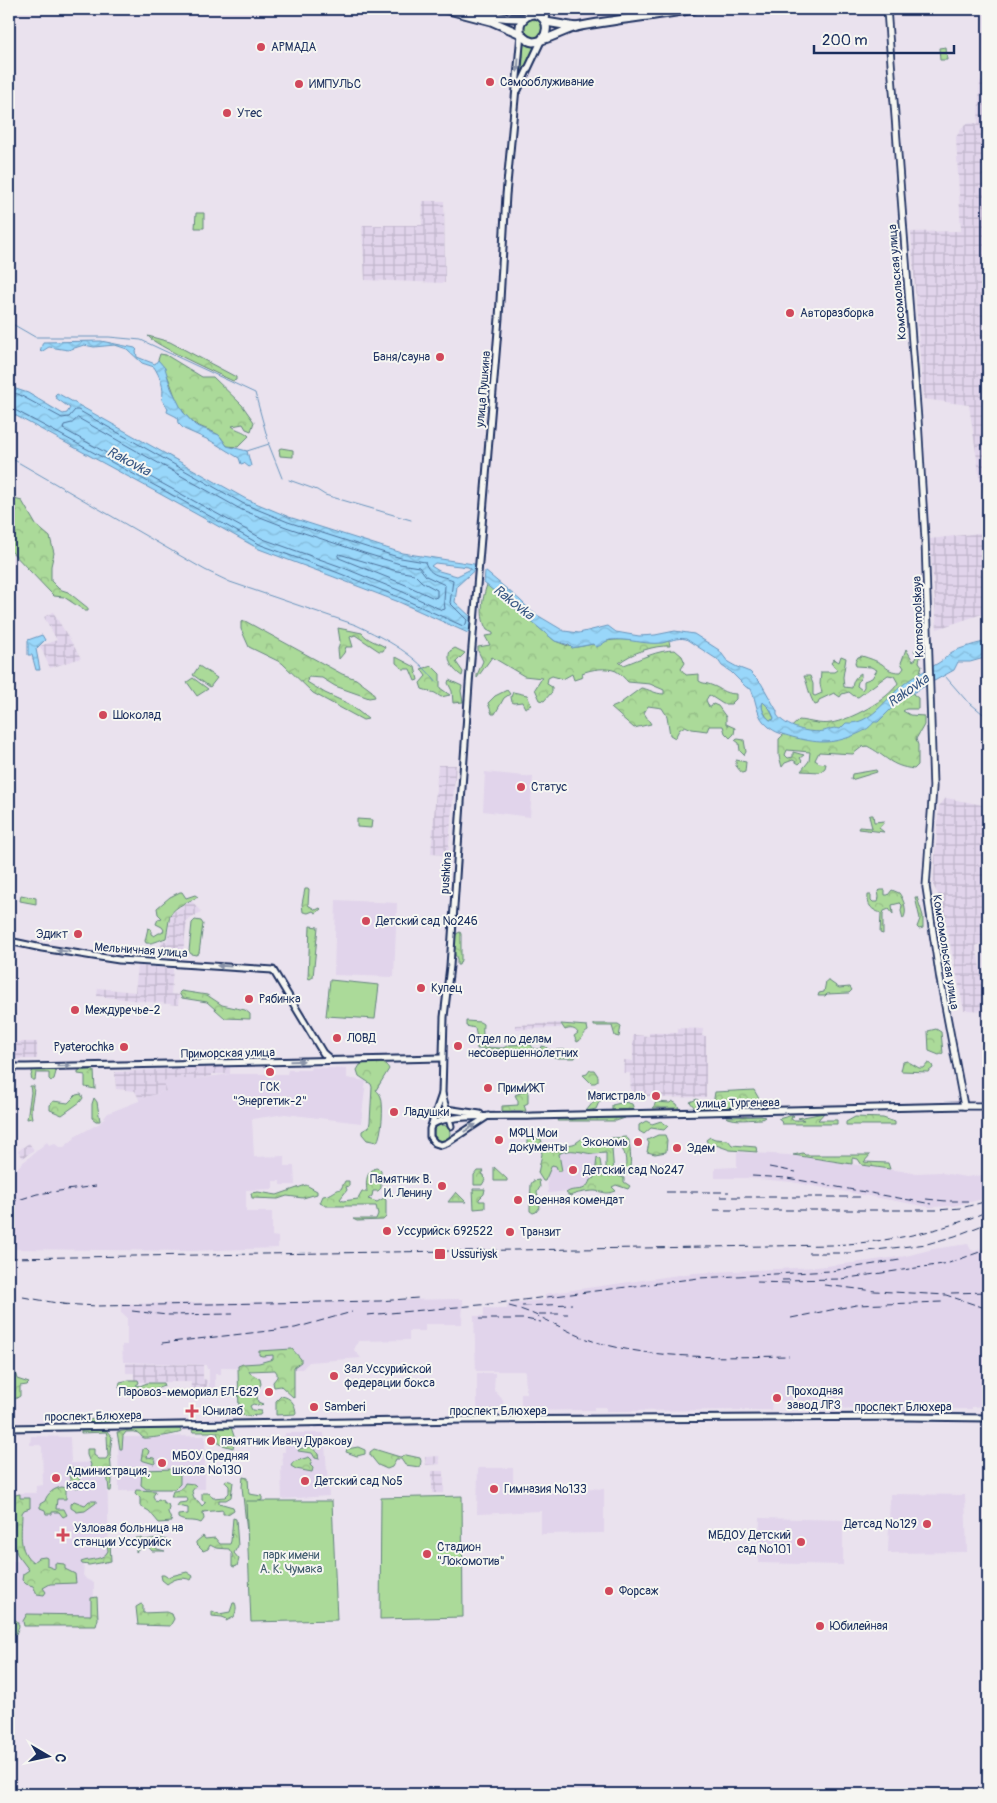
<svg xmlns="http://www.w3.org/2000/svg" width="997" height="1803" font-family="Pangolin,sans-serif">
  <defs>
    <pattern id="industrial-grid" width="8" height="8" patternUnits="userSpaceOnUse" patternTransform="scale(1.25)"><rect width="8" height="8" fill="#e1d4eb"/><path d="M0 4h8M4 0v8" fill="none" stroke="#c0b6cc"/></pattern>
    <pattern id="grass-tufts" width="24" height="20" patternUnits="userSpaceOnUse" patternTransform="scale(1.25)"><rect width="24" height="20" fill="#abda99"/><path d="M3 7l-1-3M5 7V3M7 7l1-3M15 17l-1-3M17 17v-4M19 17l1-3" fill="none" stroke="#93bb86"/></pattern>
    <pattern id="forest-crowns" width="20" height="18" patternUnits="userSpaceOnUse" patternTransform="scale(1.25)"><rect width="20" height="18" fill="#abda99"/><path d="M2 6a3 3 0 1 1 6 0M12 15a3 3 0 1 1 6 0" fill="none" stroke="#93bb86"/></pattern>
    <pattern id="water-waves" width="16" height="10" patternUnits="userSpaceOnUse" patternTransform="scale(1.25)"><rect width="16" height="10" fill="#99d7fa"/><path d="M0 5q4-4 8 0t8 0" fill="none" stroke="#83b9d9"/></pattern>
  </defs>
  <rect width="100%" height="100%" fill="#eae2ee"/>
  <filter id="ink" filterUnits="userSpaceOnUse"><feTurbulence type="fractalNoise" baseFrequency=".02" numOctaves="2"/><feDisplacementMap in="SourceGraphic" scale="10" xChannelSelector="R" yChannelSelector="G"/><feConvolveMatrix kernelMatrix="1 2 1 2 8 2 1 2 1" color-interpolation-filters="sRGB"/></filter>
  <g filter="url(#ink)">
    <g fill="#e1d4eb">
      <polygon points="485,772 533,777 530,817 483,811"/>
      <polygon points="336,900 397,903 394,977 334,975"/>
      <polygon points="311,1067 347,1069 347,1078 366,1081 361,1123 285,1114 252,1119 254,1157 285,1156 285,1166 294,1166 295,1185 280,1185 280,1181 273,1181 273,1189 246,1190 246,1212 272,1212 272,1236 278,1237 278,1248 192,1251 9,1249 9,1178 20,1165 47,1142 49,1145 55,1143 60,1147 64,1147 75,1138 74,1137 100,1123 108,1113 139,1101 139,1099 165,1091 162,1082 167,1079 194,1079 230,1074 287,1074 288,1070 310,1070"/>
      <polygon points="598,1147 599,1189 548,1193 546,1150"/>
      <polygon points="737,1152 788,1155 916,1173 942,1172 942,1173 966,1177 984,1175 988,1191 988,1198 953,1206 929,1207 792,1182 746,1178 715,1178 715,1168 737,1167"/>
      <polygon points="968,1244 971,1250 975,1251 988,1246 988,1406 972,1407 972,1409 946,1409 946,1407 927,1407 926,1410 880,1408 880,1411 854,1411 854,1409 798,1407 798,1401 772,1401 771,1410 606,1411 606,1407 594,1407 594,1410 521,1411 521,1393 526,1393 525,1371 476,1371 474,1316 484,1316 484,1308 507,1309 508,1303 545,1300 545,1294 693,1273 817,1267 853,1263 906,1256 933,1249"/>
      <polygon points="463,1299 462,1324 425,1324 425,1331 409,1331 409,1340 358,1341 354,1350 361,1358 309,1362 302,1369 221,1368 221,1374 215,1374 215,1389 209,1389 209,1369 207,1369 206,1365 123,1362 122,1345 127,1345 127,1317 121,1313 121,1304"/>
      <polygon points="477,1373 495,1373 494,1390 503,1400 503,1412 477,1412"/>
      <polygon points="285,1433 324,1433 329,1496 282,1499 281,1466 283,1465 282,1452 285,1452"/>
      <polygon points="31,1436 70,1437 71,1463 107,1462 109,1563 84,1564 83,1575 86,1579 94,1583 93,1623 9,1624 9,1561 18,1561 17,1493 36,1493 36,1486 43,1485 42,1447 40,1445 30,1445"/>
      <polygon points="205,1436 205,1489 119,1491 118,1437"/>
      <polygon points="478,1468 513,1468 513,1484 604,1489 604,1533 541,1534 541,1511 477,1514"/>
      <polygon points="890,1494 965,1495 967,1552 888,1553"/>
      <polygon points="760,1518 843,1520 843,1565 758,1563"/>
    </g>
    <g fill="url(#industrial-grid)">
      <polygon points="988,79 988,496 981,486 969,405 923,399 911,232 961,231 956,137 965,124 978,123 980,81"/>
      <polygon points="423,201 444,201 445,283 365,280 362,225 422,225"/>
      <polygon points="988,532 988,612 937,629 930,539"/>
      <polygon points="53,612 81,658 50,668 40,646 57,640 44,617"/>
      <polygon points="438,765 456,765 448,855 431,854"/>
      <polygon points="946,798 988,806 988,939 976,946 988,1011 964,1010 941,900 933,885 939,806"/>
      <polygon points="191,900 201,912 187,921 182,959 160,956 162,940 167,941 171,914"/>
      <polygon points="138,966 173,969 171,994 179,995 178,1005 97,996 98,988 135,992"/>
      <polygon points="561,1023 561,1028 515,1029 515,1025"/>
      <polygon points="678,1028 703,1029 702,1036 706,1036 706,1097 652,1098 652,1096 631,1097 630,1073 623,1073 624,1060 633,1061 633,1035 649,1036 649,1033 678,1033"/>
      <polygon points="13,1042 37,1042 37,1059 14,1059"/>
      <polygon points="230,1066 230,1074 212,1074 212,1076 194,1079 167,1079 163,1082 166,1091 139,1099 135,1091 116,1089 115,1072"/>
      <polygon points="983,1137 988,1137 988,1156 982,1157"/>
      <polygon points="29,1143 34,1150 23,1158 18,1151"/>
      <polygon points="126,1363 203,1365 203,1379 207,1380 207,1394 203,1394 199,1397 190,1397 191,1382 134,1382 134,1373 126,1373"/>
      <polygon points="439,1456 440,1464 426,1465 425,1457"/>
      <rect x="432" y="1471" width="12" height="22"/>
    </g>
    <g fill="url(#grass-tufts)" stroke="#63847c">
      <circle cx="533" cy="28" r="9"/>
      <polygon points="524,41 536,44 522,73"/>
      <circle cx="442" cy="1133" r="8"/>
    </g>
    <g fill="url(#forest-crowns)" stroke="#63847c">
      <path d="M 148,336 L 170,342 L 236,377 L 236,380 L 233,381 C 218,374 154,345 148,336 Z"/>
      <path d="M 160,354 L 166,355 L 202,377 L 213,377 L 242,405 L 254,422 L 251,431 L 246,429 L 243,424 L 232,426 C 238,431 243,430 249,436 L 238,447 L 227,446 C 224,442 221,436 217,434 C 203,426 195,428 184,413 C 172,397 171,375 158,360 Z"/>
      <polygon points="14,499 22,501 36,525 50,537 54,553 51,566 51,581 59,589 68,592 88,608 88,611 85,611 64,597 54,596 50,592 9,549 9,504"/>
      <path d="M 487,585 L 555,641 C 561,643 571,648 577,647 C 593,645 610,638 627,640 C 642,641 653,645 669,641 L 670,646 C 654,645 631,653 619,663 L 624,665 C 640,659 658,650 675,650 L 682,656 L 685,663 L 681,669 L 686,675 L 699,674 L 699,681 C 703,684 707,683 711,685 C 723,689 721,693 736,694 L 736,699 L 731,704 L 723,704 L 709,695 L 706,700 L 709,707 L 711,707 L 713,704 L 718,706 L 726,717 L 726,724 L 735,728 L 734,734 L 730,738 L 725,733 L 723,726 L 709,726 L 707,731 L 692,729 L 685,726 L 679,730 L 675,738 L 670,735 L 667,716 L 662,708 L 648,706 L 644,713 L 651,724 L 634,728 L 611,708 L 618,705 L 641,688 C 649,689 655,694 664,694 L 664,690 L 650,684 L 628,682 C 625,679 620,673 616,671 C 606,667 592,669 582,673 L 583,677 L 574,680 L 572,674 L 563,679 L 552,676 L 548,678 L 547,684 L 552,687 L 552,692 L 544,701 L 540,700 L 535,689 L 542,678 L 524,676 L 492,657 L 477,678 L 477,675 L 483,661 L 478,651 L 478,647 L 490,645 L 485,636 L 493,635 L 493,633 L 487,630 C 479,617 482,599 487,585 Z"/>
      <polygon points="245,621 342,674 356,679 372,691 375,697 369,698 335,686 322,678 308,677 307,682 325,693 349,704 368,719 363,720 313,693 282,663 249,647 241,629 241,622"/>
      <path d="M 338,628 L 362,633 C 368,641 377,642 385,647 L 383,651 L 379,651 L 355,635 L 350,637 L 353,647 L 346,647 L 344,653 L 339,659 L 338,649 L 340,641 Z"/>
      <path d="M 455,648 L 465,653 L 456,662 L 463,672 L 462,676 C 454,671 446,661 450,651 Z"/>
      <path d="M 906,649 L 913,661 L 916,659 L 917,655 L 914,650 L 918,650 L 920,657 L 919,662 L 922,666 L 913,694 L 918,698 L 918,709 L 906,709 L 903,711 L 910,715 L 924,716 L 924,725 L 916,739 L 918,745 L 918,765 L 914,769 C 889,766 887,756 867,746 L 862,747 L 853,754 L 819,752 L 815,760 L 819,763 L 826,764 L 825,768 L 820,772 L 801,771 L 809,761 L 810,752 L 787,750 L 785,755 L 788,758 L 793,757 L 793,752 L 804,755 L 800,758 L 802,761 L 799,764 L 793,760 L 785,763 L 782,767 L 779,756 L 779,739 L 799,720 C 810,721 820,725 831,723 C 850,720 888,700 898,683 L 894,676 L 888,675 L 858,697 L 854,696 L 849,692 L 842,694 L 840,697 L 834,693 L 819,700 L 818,704 L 815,705 C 809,696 808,685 804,676 L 810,676 L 813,684 L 813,695 L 815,696 L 822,693 L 820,684 L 821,672 L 834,672 L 837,670 L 831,663 L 834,659 L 839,662 L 841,656 L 846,658 L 843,677 L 844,687 L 852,688 C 853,680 855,677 861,673 L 861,677 L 858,682 L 857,686 L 862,690 L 864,687 L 864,681 L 872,678 L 877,670 L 871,667 L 856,666 L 855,662 L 858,657 L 862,656 C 869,658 877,661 882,664 C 889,670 891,672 901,672 L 904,668 L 901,663 Z"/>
      <polygon points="396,657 415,667 418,680 415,681 410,669 403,669 396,663"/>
      <polygon points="432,666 440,674 440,688 450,695 441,697 435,693 422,689 420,683 426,676 421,669"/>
      <polygon points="449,680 462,686 461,691 463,702 453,703 452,691 448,683"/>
      <polygon points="507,690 510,694 504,698 495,714 492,714 488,703 495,696"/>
      <polygon points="513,692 527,695 531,705 525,708 522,702 514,703 512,702 511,697"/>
      <path d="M 763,702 L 770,709 L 774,718 L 773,720 L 770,720 C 765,716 760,708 763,702 Z"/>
      <polygon points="738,739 744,740 746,752 744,755 740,751 739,743 735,740"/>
      <polygon points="736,760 746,762 745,772 742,773 736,766"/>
      <polygon points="876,770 877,772 851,780 852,774"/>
      <polygon points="871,815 873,815 874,822 885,821 879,828 884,832 858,829 859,827 872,828 869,816"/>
      <polygon points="305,889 309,889 308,905 316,910 320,908 321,909 316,913 313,911 308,913 303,912 302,904"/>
      <path d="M 881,890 L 885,890 L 885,895 L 888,895 L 892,890 L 899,893 C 904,900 908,912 903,919 L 901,911 L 902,905 L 900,903 L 892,905 L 893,914 L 889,909 L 884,911 L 883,914 L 883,934 L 880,933 L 881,913 C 872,910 867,906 868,895 L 871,895 L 871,900 L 873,902 L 878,902 L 879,897 L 878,891 Z"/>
      <path d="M 180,892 L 182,892 L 186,898 L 195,895 L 198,897 C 188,902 177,905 170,915 L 166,938 C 159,940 153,944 146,943 L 145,941 L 148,928 L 151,929 L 151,934 L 154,936 L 159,933 L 162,933 L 164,930 L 162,927 L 156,924 L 158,919 L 162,918 L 158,914 L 157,908 L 170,897 Z"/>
      <polygon points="915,897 917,897 923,916 923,928 919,929 917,927 920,919"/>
      <polygon points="310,926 318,927 313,977 310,979 308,978"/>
      <polygon points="460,932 461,934 461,960 459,965 457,965 457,959 453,949 456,934"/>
      <polygon points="826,981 829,981 839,988 850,987 852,990 849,993 827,994 825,996 818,996 819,993 824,992"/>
      <polygon points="181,991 207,995 222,1005 245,1010 250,1014 250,1019 225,1018 207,1002 182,998 179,993"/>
      <path d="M 466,1021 L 480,1022 L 483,1024 C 482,1033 484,1038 483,1047 L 503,1048 L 509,1045 L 530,1044 L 534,1049 L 541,1049 L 542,1046 L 546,1047 L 549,1050 C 555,1051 564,1048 569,1051 C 572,1052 573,1055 576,1056 L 575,1058 L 558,1058 L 547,1055 L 514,1053 L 507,1050 L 477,1049 L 477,1038 L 475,1028 L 466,1026 Z"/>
      <path d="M 561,1024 L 587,1026 L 588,1031 C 583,1033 583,1040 577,1042 L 574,1036 L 578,1033 C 575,1028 570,1028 565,1030 Z"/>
      <polygon points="594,1024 618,1024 621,1026 619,1037 615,1036 612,1026 594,1026"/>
      <polygon points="936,1029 941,1032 943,1053 939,1055 929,1051 928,1031"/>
      <path d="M 372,1061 C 378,1062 386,1062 389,1069 L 376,1090 C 378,1092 380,1094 381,1097 C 384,1106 382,1135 377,1142 L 367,1140 L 362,1134 L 362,1131 L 369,1127 L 370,1122 L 372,1087 L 371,1084 L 359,1076 L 357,1070 L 360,1065 Z"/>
      <polygon points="907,1061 919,1068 924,1068 928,1063 932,1065 933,1068 928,1072 901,1071 903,1062"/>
      <polygon points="52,1068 56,1072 54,1079 51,1081 49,1079 49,1073 36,1073 35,1080 32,1080 31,1076 33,1069"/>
      <polygon points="90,1070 94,1071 95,1089 85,1087 85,1075 78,1074 78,1071"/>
      <polygon points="590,1070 594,1070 598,1076 598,1081 595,1083 591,1083 583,1075 587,1074"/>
      <polygon points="526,1081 528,1087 528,1103 524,1105 526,1111 502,1111 502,1106 518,1105 518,1101 515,1095 525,1091"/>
      <path d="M 30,1086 L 34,1086 C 34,1097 29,1107 32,1118 L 27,1119 L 31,1092 Z"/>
      <polygon points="754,1090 762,1104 763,1108 716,1108 714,1098 715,1092"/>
      <polygon points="594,1091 598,1092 606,1091 606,1097 599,1102 596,1109 586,1111 594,1101"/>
      <polygon points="81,1094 83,1098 80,1102 62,1115 50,1110 50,1105 53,1101 68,1103 76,1095"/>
      <polygon points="94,1098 97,1102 100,1121 96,1121 92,1118 92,1104"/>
      <polygon points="697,1099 700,1102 709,1103 707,1108 695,1108 690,1102"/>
      <polygon points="672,1101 677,1104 679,1108 653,1108 656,1102 670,1103"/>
      <polygon points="625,1102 632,1104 634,1109 612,1110 612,1105"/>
      <polygon points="824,1113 818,1120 837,1120 837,1124 782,1124 781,1121 778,1119 793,1115 794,1116 791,1118 792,1120 804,1120 798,1118"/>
      <path d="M 761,1116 L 765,1117 L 762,1119 C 751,1119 736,1122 726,1117 Z"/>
      <polygon points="855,1117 883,1118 895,1122 895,1125 846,1125 846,1122"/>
      <polygon points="579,1118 625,1118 616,1121 557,1121 558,1119 575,1119"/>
      <polygon points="646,1121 652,1124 661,1121 668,1126 664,1130 651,1128 644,1134 639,1131 639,1125"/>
      <polygon points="658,1135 665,1135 667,1140 666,1152 655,1154 647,1152 649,1143 647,1140"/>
      <path d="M 626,1137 L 629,1140 C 630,1151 633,1165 627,1175 L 625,1171 C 627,1162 626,1149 617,1145 L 612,1149 L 614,1174 L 624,1178 L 624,1182 L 630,1186 L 628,1189 L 616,1185 L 612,1187 L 616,1191 C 606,1195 605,1192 595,1191 C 588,1191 576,1193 570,1196 L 566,1193 C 575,1186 585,1195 590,1180 L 593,1179 L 595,1175 L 597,1157 L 600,1160 L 602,1172 L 604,1176 L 606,1175 L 606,1153 C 602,1153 597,1154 593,1154 C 582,1153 569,1147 559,1154 L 562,1171 L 558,1171 L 556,1166 L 552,1165 L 545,1181 L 543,1181 L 538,1173 L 542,1154 L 541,1149 C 553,1143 560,1147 573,1144 C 577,1143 579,1140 583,1138 L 585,1141 L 590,1138 L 598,1139 L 598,1142 L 606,1144 L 611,1138 Z"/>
      <polygon points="710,1137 715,1139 728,1140 732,1145 756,1147 757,1152 730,1150 713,1144 710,1147 706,1140"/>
      <polygon points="530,1138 541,1139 542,1142 532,1149 527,1149 527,1140"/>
      <polygon points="803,1153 805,1155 870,1155 864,1162 888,1163 890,1169 862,1165 858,1159 852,1158 852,1164 793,1155"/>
      <polygon points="494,1167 507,1179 507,1181 494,1181"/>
      <path d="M 376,1168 L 379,1169 L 381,1171 L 381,1188 L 378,1191 L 373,1191 L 372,1196 L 368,1199 L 377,1202 L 384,1198 L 386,1200 L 386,1217 L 383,1220 L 357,1221 L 353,1219 L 376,1219 L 378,1214 L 376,1206 L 326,1206 L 320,1203 L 323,1196 C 333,1195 334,1190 341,1189 L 345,1181 L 349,1181 L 349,1186 L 346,1187 L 347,1190 L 340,1199 L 343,1201 L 358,1199 L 362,1192 L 367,1192 C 366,1183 365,1172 376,1168 Z"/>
      <polygon points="477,1171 484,1171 482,1174 484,1175 485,1180 482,1185 474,1185 474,1175"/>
      <polygon points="539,1180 540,1187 537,1192 540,1207 536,1212 533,1213 530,1211 530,1208 531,1184 533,1181"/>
      <polygon points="306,1185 317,1191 317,1194 303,1198 287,1196 278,1199 252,1198 251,1193 258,1192 277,1195"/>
      <polygon points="473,1189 485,1189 484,1194 479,1199 479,1201 485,1201 485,1208 474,1209"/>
      <polygon points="456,1192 466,1202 448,1202"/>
      <path d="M 292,1349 L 301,1359 L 301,1362 L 294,1367 L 294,1398 L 281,1386 L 274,1387 L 273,1382 L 277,1377 L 277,1373 L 275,1370 L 249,1371 L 250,1373 L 260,1379 L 261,1384 C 257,1391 256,1394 258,1402 L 263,1404 L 261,1406 L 253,1404 L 250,1406 L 252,1410 L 262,1411 L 260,1415 L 246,1416 L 239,1414 L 238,1366 L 243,1364 L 259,1363 L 273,1359 L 273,1355 L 262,1356 L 259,1355 L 259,1351 Z"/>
      <polygon points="11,1366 13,1366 17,1379 29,1383 27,1385 20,1386 20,1396 15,1399 12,1398 11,1394"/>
      <polygon points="129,1380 138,1380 139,1383 136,1385 140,1386 147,1383 163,1383 164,1386 147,1392 133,1392 129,1388 123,1389 119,1388 120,1382"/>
      <path d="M 281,1396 C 291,1397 296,1405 296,1414 L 276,1415 L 276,1401 Z"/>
      <polygon points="94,1419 131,1419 131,1420 126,1423 83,1423 82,1421"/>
      <polygon points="231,1427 235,1439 233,1448 219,1444 217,1432 193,1432 192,1430 194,1428"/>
      <path d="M 136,1429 L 180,1429 L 181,1432 C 178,1434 148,1439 144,1438 C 141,1437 141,1435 138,1433 C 134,1431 130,1432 126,1432 L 123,1436 L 122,1449 L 120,1449 L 117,1432 Z"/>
      <path d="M 106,1430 L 112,1437 L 110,1453 L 112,1481 L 111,1491 L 109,1491 L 107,1471 C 102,1469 95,1470 91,1474 L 88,1473 L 91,1465 L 87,1455 L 87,1449 L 94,1449 L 94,1455 L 99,1459 L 106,1459 L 108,1456 L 107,1435 L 106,1432 L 81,1433 L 81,1431 Z"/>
      <polygon points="311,1446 318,1454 319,1459 315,1458 312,1453 298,1451 299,1449"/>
      <polygon points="358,1447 365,1450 365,1454 357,1456 346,1452 347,1449"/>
      <polygon points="146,1448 149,1451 147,1457 154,1458 156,1461 154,1464 141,1460 143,1449"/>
      <polygon points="374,1449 400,1457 406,1455 420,1458 421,1461 420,1467 405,1465 401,1459 396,1459 392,1467 387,1469 378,1465 370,1455 370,1452"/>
      <polygon points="309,1457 312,1460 310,1465 313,1468 312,1472 296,1469 291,1466 293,1462"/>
      <path d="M 71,1467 L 74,1468 L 81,1483 L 80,1487 L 76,1488 L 72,1486 C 71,1479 68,1475 67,1469 Z"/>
      <polygon points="243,1477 248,1478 249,1494 262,1496 262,1500 254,1503 247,1532 242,1487"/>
      <path d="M 226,1480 L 233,1482 L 231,1497 L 226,1500 L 219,1500 L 219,1503 L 233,1507 L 234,1510 L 228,1514 L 223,1514 L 223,1510 L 203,1512 L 204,1519 L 201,1523 C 193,1519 185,1523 178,1518 L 178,1515 L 188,1514 L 188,1508 L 177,1506 L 179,1503 L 187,1502 L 188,1500 L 186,1497 L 171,1497 L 173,1491 C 179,1491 183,1488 185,1483 L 194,1484 L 196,1486 L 192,1491 L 194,1499 L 198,1501 L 202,1506 L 206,1502 L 202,1500 L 202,1493 L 209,1493 L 213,1498 L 225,1497 L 229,1493 L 229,1486 L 225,1482 Z"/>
      <path d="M 62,1487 L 66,1488 L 66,1499 L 57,1499 L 56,1509 L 64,1509 L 67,1515 L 63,1517 L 59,1512 L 52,1512 L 52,1514 L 46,1514 L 45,1510 L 40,1508 L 40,1504 L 45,1501 C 47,1493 55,1488 62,1487 Z"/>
      <polygon points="136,1490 156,1491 153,1496 156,1502 158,1499 162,1500 163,1502 168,1504 169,1507 168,1512 172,1522 159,1523 149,1511 140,1506 140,1498 135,1493"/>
      <path d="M 20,1494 L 20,1498 L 30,1498 L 30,1508 L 24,1510 L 22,1513 C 22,1530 17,1551 33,1562 L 38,1558 L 45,1557 L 47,1558 L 47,1566 L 55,1569 L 55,1563 L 64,1564 L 65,1566 L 65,1569 L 75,1574 L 76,1583 L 50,1584 L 43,1588 L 46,1592 L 44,1595 L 37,1594 L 33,1586 L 26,1584 L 22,1580 L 23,1574 L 29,1570 L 17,1554 L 15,1547 L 14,1506 L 15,1495 Z"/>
      <polygon points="74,1501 85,1505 89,1501 96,1501 96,1503 85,1511 77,1512 71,1508 71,1504"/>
      <polygon points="233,1518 236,1519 238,1546 234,1553 239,1559 237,1566 234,1567 232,1566 232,1554 229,1549 216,1548 210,1545 208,1549 203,1551 196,1544 196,1542 203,1536 205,1539 215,1538 220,1544 230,1544 231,1541"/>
      <polygon points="136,1538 140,1538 144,1540 159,1538 167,1540 156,1546 157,1549 165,1551 152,1551 147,1545 143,1546 136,1552"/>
      <path d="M 110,1541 L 111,1561 L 89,1565 L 82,1564 L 81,1562 C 91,1558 103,1561 108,1551 L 107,1542 Z"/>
      <path d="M 187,1572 L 193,1576 L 191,1580 C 181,1576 174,1579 167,1584 L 162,1580 L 161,1575 L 164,1575 L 167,1577 Z"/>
      <polygon points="97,1597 98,1619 96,1626 24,1626 23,1621 27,1614 91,1615 91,1598"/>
      <path d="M 233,1603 L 235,1603 C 237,1607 236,1612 234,1617 L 226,1621 L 227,1619 L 222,1617 L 212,1616 L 212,1611 L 219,1614 L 230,1612 Z"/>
      <polygon points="141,1604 143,1605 143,1613 167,1612 172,1614 174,1619 170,1626 138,1625 136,1607"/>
      <polygon points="9,1616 17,1621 19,1626 16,1634 9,1633"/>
    </g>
    <g fill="#abda99" stroke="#63847c">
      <polygon points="946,47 947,60 940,60 939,48"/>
      <polygon points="196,213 204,213 204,228 195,228"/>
      <polygon points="281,448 293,450 293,457 280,456 279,449"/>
      <polygon points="199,666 217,678 210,687 193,675"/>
      <polygon points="193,678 208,689 197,696 187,682"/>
      <polygon points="357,819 372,820 371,828 357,827"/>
      <polygon points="21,895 36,898 36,904 20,901"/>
      <polygon points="195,920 201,921 203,924 199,953 196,955 191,954 189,951 192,923"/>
      <polygon points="330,980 379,985 375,1019 326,1016"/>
      <polygon points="175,1469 180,1473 180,1484 175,1489 146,1489 141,1485 142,1470"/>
      <polygon points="462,1496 463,1617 380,1619 381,1498"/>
      <polygon points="246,1501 332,1501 337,1620 251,1622"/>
    </g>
    <g fill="url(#water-waves)" stroke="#6794bc" fill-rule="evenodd">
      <path d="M 101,341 L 135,348 L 137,350 L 136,351 L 137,357 L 155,364 L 158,360 L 165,368 L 171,388 L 183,412 L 195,425 L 219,435 L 227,446 L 247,451 L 251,466 L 249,467 L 244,463 L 241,464 L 239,458 L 211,441 L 184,429 L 178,423 L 177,417 L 167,412 L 168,408 L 162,400 C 165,387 160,377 154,367 L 142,363 L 127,349 L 115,345 L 94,347 L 84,345 L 68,350 L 49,347 L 41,352 L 40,351 L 43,342 Z"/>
      <path d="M 13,388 L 28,393 L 63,414 L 67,413 L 70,408 L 56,398 L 55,395 L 57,393 L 246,499 L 289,517 L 402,553 L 480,565 L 457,586 L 455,602 L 473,619 L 468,633 L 399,602 L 334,577 L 259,549 L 162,495 L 9,412 L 9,389 ZM 435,563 L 468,567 L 471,569 L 457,576 L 439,571 L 431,566 Z"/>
      <path d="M 485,571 L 520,600 L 532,612 L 564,631 L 579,633 L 608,626 L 616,632 L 639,636 L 655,635 L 675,631 L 694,634 L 719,650 L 728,662 L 737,667 L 750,672 L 761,683 L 777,711 L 777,715 C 785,727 810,734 824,731 C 831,729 833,727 840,729 L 846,723 C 871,725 885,699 904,684 C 916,674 930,669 943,660 C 946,658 948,654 952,652 C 960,648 979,643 988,641 L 988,657 L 970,662 L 958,662 L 954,670 L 900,700 L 878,722 L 874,722 C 869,729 862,732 855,735 C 830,745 817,743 792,737 C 783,734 775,733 768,726 C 756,717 757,702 751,689 L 746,687 L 731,672 L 722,666 L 718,660 L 686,639 C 677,637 670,641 662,643 C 645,645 628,638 610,640 C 604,641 602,646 596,647 L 593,644 L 572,648 L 569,645 L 555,641 L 484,583 ZM 763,702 L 770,709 L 774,718 L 773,720 L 770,720 C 765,717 760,708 763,702 Z"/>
      <polygon points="42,635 45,640 36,649 40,670 36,670 32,655 28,655 28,640"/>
    </g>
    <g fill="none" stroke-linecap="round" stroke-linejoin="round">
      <g stroke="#4d729c" stroke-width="1">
        <path d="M 9,393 L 18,394 L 62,418 L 69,417 L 75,410 L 78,410 L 244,504 L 288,522 L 366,547 L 401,558 L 425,562 C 430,577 441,575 453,580 L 450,603 L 467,620 L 466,624 L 463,626 L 401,598 L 336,572 L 261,545 L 165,491 L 13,409 L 9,408"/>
        <polygon points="78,418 242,510 286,527 364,553 400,564 419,567 426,576 445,585 444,601 445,609 442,610 403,592 339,566 263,539 63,429 64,425 72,423"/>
        <polygon points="339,554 397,571 414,574 422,582 437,590 437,597 434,598 406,585 339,558 338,556"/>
      </g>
      <g stroke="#6794bc" stroke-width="1">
        <polyline points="9,322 35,337 109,337 141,340 255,393 269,444 247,451"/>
        <polyline points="269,445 282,478"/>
        <path d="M 9,457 L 205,570 L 230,582 L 356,625 C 388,640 415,654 437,683"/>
        <polyline points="289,480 317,490 325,495 411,520"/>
        <polyline points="945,676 965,699 988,718"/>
      </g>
      <g stroke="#1b2f5e" stroke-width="9">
        <g id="secondary">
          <polyline points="546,22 547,9"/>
          <polyline points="518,90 542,39"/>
          <polyline points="9,941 42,948 119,960 273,970 323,1053 331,1060"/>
          <polyline points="9,1061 15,1067 26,1067 442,1058"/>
          <polyline points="442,1094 451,1126"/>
          <polyline points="446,1109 480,1114"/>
          <polyline points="488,1116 447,1143 441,1145 435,1143 430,1137 430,1129 442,1094 444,1017 450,966 469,684 499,318 506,195 521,34"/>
          <path d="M 432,1125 C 446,1113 513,1117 533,1116 C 677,1113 821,1110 965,1106"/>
          <polyline points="9,1428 465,1420 908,1417 988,1418"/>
        </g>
      </g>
      <g stroke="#1b2f5e" stroke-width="9">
        <polyline id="primary" points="887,9 918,421 925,538 933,787 926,887 940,979 964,1106 988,1106"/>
      </g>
      <g stroke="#1b2f5e" stroke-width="11">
        <g id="highway">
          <polyline points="445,9 491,21 521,34"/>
          <path d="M 463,9 C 484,14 502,19 524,18"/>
          <polyline points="546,22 576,27"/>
          <path d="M 542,39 C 554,25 539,7 526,17 C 523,19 520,23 520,27 C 519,35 526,41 533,42 C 543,42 565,30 576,27 C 615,19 655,16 694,9"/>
        </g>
      </g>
      <use href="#secondary" stroke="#f6f6f2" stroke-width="5"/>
      <use href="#primary" stroke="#f6f6f2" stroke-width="5.5"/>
      <use href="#highway" stroke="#f6f6f2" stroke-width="7"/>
      <g stroke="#1b2f5e" stroke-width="1" stroke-dasharray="8 4" stroke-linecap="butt">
        <polyline points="769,1167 796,1172"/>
        <polyline points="752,1176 787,1178 932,1204"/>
        <polyline points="666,1192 729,1192"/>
        <polyline points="720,1197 862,1197"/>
        <polyline points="926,1199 946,1201 968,1201"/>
        <polyline points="9,1203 37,1194 96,1186"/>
        <polyline points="713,1210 938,1210 961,1208 988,1201"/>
        <polyline points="808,1253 850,1253 927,1244 955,1236 988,1223"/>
        <path d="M 9,1258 L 832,1245 C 886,1242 938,1233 988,1211"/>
        <polyline points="782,1280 841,1279 930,1266 949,1263 988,1249"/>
        <polyline points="757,1282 789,1283"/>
        <polyline points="824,1285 875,1291 946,1295 988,1309"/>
        <polyline points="951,1293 988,1292"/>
        <polyline points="23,1297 68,1305"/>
        <polyline points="62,1304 97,1306 380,1301 418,1298"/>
        <path d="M 509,1306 C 540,1313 566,1333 596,1342 C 657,1360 726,1357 789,1356"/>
        <polyline points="522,1306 572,1304"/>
        <polyline points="132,1311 167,1315 233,1314"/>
        <polyline points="539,1314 568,1314"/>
        <polyline points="367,1315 491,1304 699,1278 831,1271 900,1260"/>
        <polyline points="791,1318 856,1305 942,1302"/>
        <polyline points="479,1319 525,1319 541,1322"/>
        <polyline points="162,1343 295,1328 352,1312"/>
      </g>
    </g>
    <defs><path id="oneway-solid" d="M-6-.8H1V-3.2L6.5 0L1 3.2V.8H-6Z" transform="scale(1.25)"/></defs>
    <g fill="#8892a8">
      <use href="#oneway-solid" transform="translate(518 65) rotate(95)"/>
      <use href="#oneway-solid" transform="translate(63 951) rotate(-173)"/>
      <use href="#oneway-solid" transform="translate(224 966) rotate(-176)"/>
      <use href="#oneway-solid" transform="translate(297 1061) rotate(-2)"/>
      <use href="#oneway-solid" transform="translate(64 1066) rotate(-1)"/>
      <use href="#oneway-solid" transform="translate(470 1128) rotate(-32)"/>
    </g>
  </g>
  <g fill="#d1495b" stroke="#f6f6f2" stroke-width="2">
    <circle cx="261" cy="47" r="5"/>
    <circle cx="490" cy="82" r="5"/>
    <circle cx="299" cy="84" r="5"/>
    <circle cx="227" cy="113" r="5"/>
    <circle cx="790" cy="313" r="5"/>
    <circle cx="440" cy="357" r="5"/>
    <circle cx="103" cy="715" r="5"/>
    <circle cx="521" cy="787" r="5"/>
    <circle cx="366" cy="921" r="5"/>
    <circle cx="78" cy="934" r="5"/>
    <circle cx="421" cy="988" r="5"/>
    <circle cx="249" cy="999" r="5"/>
    <circle cx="75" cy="1010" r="5"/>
    <circle cx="337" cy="1038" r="5"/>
    <circle cx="458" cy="1046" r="5"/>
    <circle cx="124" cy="1047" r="5"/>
    <circle cx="270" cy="1072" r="5"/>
    <circle cx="488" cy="1088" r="5"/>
    <circle cx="656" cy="1096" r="5"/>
    <circle cx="394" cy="1112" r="5"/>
    <circle cx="499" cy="1140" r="5"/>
    <circle cx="638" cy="1142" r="5"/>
    <circle cx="677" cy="1148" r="5"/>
    <circle cx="573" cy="1170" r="5"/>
    <circle cx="442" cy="1186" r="5"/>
    <circle cx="518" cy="1200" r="5"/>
    <circle cx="387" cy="1231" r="5"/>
    <circle cx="510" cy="1232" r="5"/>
    <rect x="434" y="1248" width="12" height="12" rx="2.5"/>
    <circle cx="334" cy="1376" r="5"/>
    <circle cx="269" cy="1392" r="5"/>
    <circle cx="777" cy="1398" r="5"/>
    <circle cx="314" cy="1407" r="5"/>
    <path d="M189.5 1403.5h5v5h5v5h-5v5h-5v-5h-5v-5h5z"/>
    <circle cx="211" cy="1441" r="5"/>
    <circle cx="162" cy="1463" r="5"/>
    <circle cx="56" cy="1478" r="5"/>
    <circle cx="305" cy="1481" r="5"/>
    <circle cx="494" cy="1489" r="5"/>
    <circle cx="927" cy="1524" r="5"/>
    <path d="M60.5 1527.5h5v5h5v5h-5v5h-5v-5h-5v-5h5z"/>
    <circle cx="801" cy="1542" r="5"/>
    <circle cx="427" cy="1554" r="5"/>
    <circle cx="609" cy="1591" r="5"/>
    <circle cx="820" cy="1626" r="5"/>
  </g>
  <g text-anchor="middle" stroke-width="4" stroke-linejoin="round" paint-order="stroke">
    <g font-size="12" fill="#1b2f5e" stroke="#f6f6f2" text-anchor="start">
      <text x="271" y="51">АРМАДА</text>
      <text x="500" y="86">Самооблуживание</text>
      <text x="309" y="88">ИМПУЛЬС</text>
      <text x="237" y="117">Утес</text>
      <text x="800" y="317">Авторазборка</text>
      <text x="430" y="361" text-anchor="end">Баня/сауна</text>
      <text x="113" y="719">Шоколад</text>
      <text x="531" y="791">Статус</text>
      <text x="376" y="925">Детский сад №246</text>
      <text x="68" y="938" text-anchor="end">Эдикт</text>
      <text x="431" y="992">Купец</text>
      <text x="259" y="1003">Рябинка</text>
      <text x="85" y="1014">Междуречье-2</text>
      <text x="347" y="1042">ЛОВД</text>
      <text x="468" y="1043">Отдел по делам<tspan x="468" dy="14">несовершеннолетних</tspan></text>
      <text x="114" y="1051" text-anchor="end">Pyaterochka</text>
      <text x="270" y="1091" text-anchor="middle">ГСК<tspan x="270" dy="14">"Энергетик-2"</tspan></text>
      <text x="498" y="1092">ПримИЖТ</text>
      <text x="646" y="1100" text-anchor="end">Магистраль</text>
      <text x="404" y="1116">Ладушки</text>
      <text x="509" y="1137">МФЦ Мои<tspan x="509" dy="14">документы</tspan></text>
      <text x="628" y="1146" text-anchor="end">Экономь</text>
      <text x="687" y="1152">Эдем</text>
      <text x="583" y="1174">Детский сад №247</text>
      <text x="432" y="1183" text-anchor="end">Памятник В.<tspan x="432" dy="14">И. Ленину</tspan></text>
      <text x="528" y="1204">Военная комендат</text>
      <text x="397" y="1235">Уссурийск 692522</text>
      <text x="520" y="1236">Транзит</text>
      <text x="451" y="1258">Ussuriysk</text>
      <text x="344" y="1373">Зал Уссурийской<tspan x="344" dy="14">федерации бокса</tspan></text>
      <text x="787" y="1395">Проходная<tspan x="787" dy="14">завод ЛРЗ</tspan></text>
      <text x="259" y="1396" text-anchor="end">Паровоз-мемориал ЕЛ-629</text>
      <text x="324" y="1411">Samberi</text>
      <text x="203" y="1415">Юнилаб</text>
      <text x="221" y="1445">памятник Ивану Дуракову</text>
      <text x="172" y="1460">МБОУ Средняя<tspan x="172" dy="14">школа №130</tspan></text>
      <text x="66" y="1475">Администрация,<tspan x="66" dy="14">касса</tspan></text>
      <text x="315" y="1485">Детский сад №5</text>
      <text x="504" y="1493">Гимназия №133</text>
      <text x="917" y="1528" text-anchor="end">Детсад №129</text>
      <text x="74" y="1532">Узловая больница на<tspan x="74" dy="14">станции Уссурийск</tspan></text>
      <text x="791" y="1539" text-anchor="end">МБДОУ Детский<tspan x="791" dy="14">сад №101</tspan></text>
      <text x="437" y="1551">Стадион<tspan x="437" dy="14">"Локомотив"</tspan></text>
      <text x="619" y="1595">Форсаж</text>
      <text x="830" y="1630">Юбилейная</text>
    </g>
    <g font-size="12" fill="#1b2f5e" stroke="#f6f6f2">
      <text transform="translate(897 282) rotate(-95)" y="4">Комсомольская улица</text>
      <text transform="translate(483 389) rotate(-85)" y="4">улица Пушкина</text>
      <text transform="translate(918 617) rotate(-92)" y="4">Komsomolskaya</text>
      <text transform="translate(446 873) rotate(-86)" y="4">pushkina</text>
      <text transform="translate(141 950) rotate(4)" y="4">Мельничная улица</text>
      <text transform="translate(946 952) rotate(81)" y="4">Комсомольская улица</text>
      <text transform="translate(228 1053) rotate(-1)" y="4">Приморская улица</text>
      <text transform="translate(738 1103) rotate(-1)" y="4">улица Тургенева</text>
      <text x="903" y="1411">проспект Блюхера</text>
      <text x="498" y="1415">проспект Блюхера</text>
      <text transform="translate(93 1416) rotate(-1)" y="4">проспект Блюхера</text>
    </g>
    <g font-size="12" fill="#3f5a6d" stroke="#f6f6f2">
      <text x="291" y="1559">парк имени<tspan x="291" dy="14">А. К. Чумака</tspan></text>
    </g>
    <g font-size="14" font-style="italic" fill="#3a5985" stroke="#f6f6f2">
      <text transform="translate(129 461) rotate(28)" y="5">Rakovka</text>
      <text transform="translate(514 602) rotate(38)" y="5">Rakovka</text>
      <text transform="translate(908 690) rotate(-35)" y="5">Rakovka</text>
    </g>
  </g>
  <rect width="997" height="1803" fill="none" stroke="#f6f6f2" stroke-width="30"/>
  <rect x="15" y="15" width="967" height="1773" fill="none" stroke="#1b2f5e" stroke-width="2" filter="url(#ink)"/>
  <g transform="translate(48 1756) rotate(99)" stroke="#f6f6f2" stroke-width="4" paint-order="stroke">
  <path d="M0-4L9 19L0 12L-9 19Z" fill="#1b2f5e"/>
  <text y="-8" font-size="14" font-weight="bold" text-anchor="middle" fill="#1b2f5e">С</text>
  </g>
  <path d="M814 45v8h140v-8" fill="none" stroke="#1b2f5e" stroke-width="2.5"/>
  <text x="822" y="45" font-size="15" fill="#1b2f5e" stroke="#f6f6f2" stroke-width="4" paint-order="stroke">200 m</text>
</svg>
